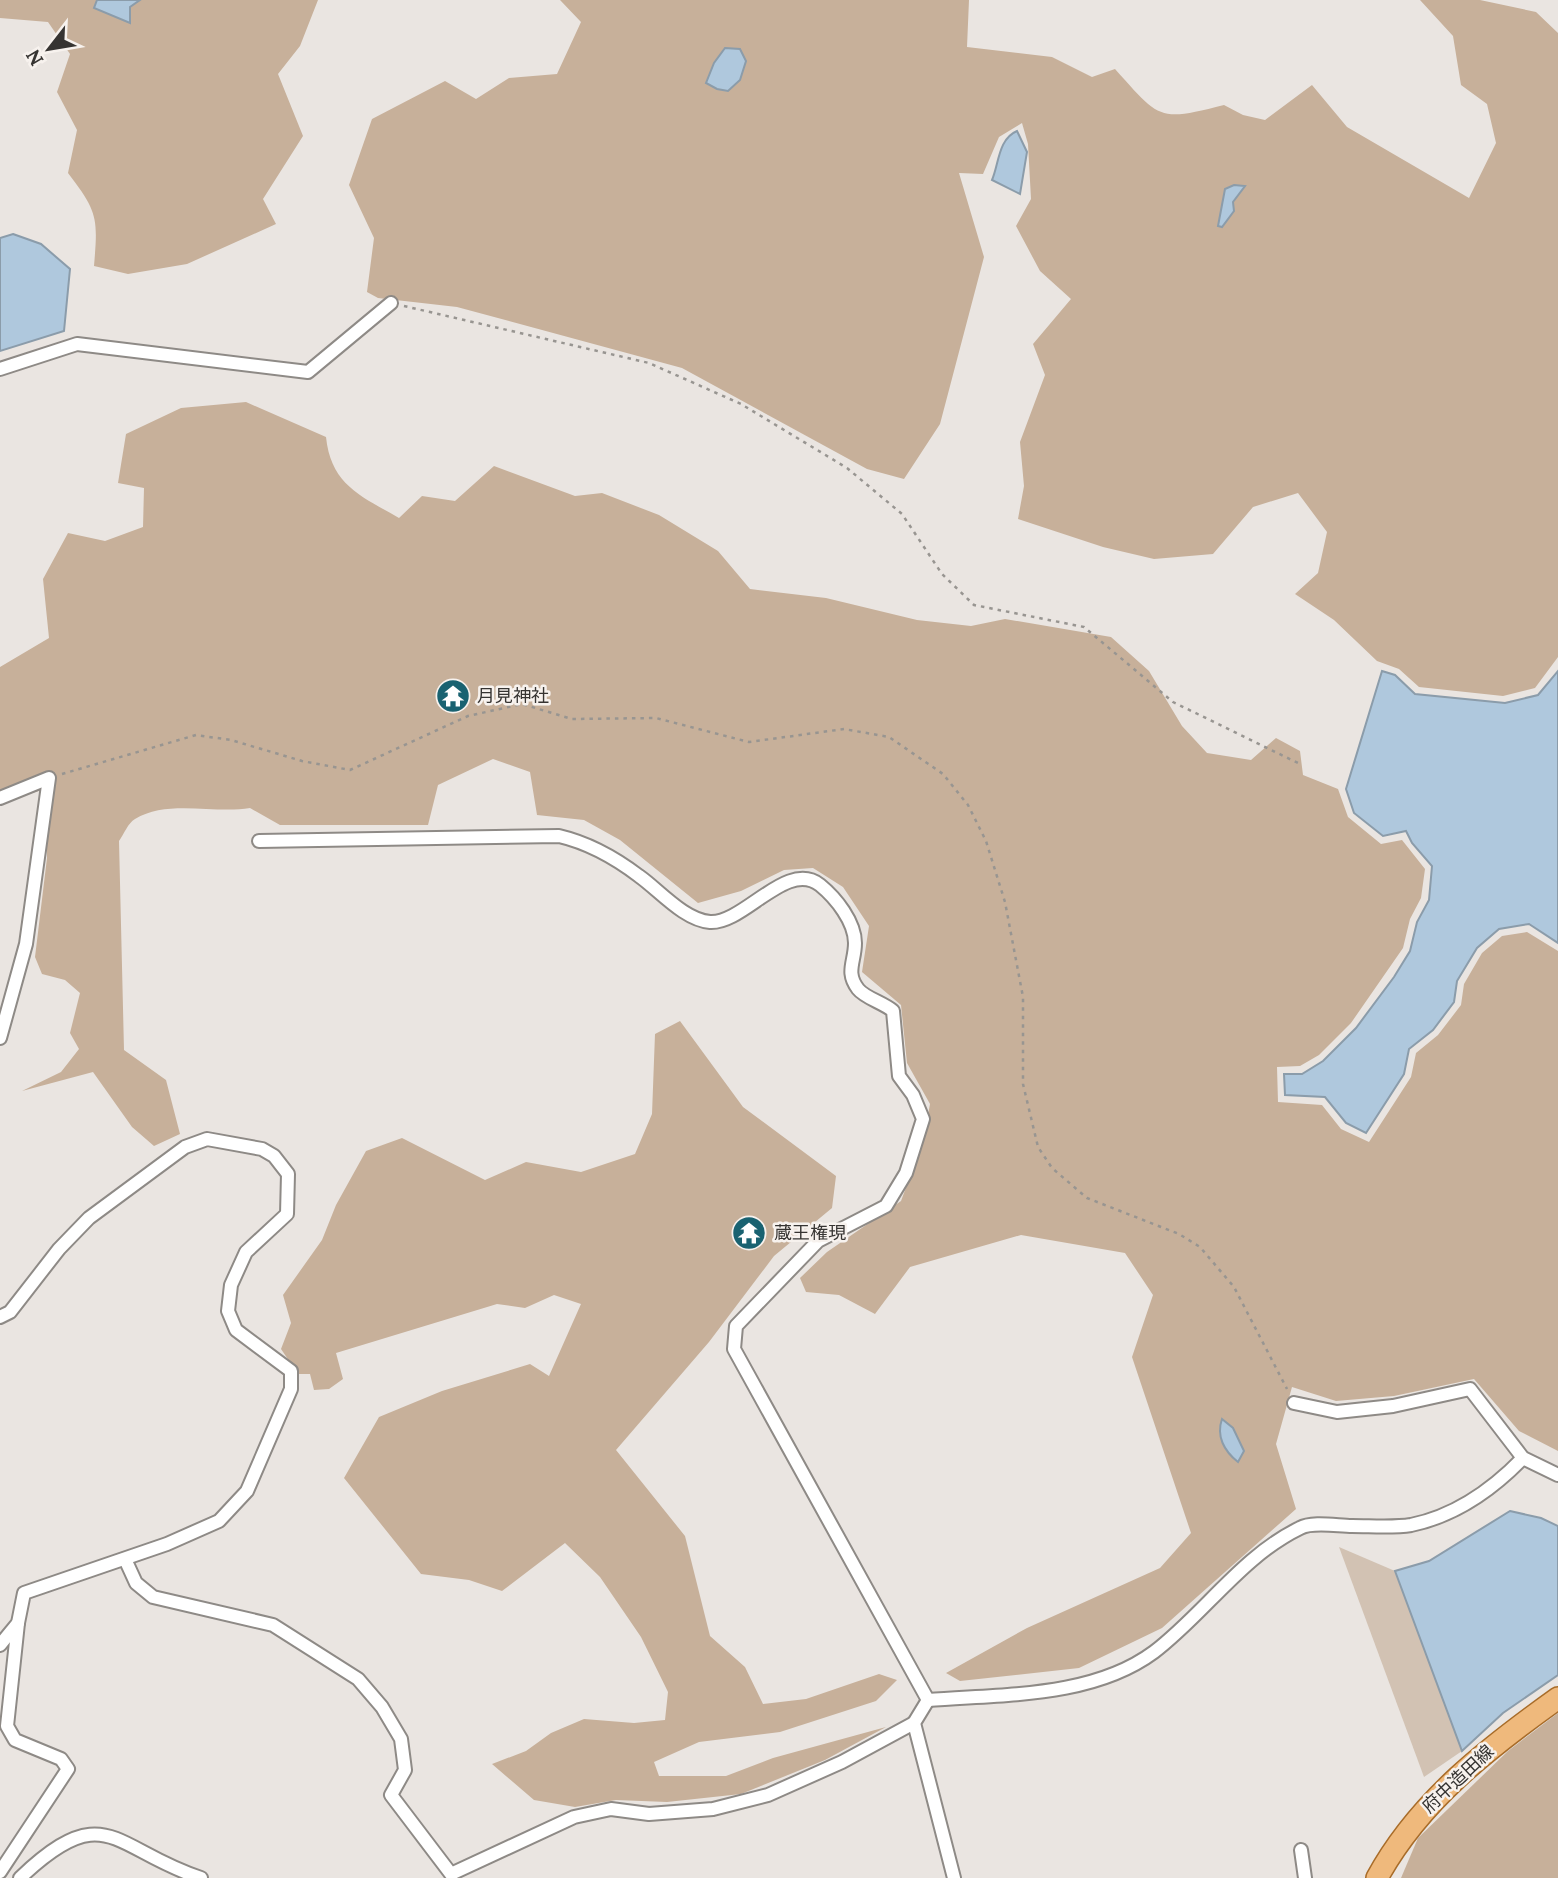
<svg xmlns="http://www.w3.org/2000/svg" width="1558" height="1878" font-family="Lora,'Noto Sans JP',serif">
  <rect width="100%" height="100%" fill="#eae5e1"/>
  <polygon fill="#d2c2b3" points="1339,1547 1395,1571 1462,1751 1424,1777"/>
  <g fill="#c7b09a">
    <path d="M 0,0 L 318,0 L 300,46 L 278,74 L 303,136 L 263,199 L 276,224 L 187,264 L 128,274 L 94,266 C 98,218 98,212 68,173 L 77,130 L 57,92 L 70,54 L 48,22 L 0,18 Z"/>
    <path d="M 560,0 L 969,0 L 967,47 L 1052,57 L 1092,77 L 1115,69 C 1160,119 1158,122 1224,105 L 1243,115 L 1265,120 L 1312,85 L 1347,127 L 1469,198 L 1496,143 L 1487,104 L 1461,85 L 1453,36 L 1420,0 L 1480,0 L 1536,12 L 1558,33 L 1558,657 L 1535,688 L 1503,696 L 1419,687 L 1399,669 L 1377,661 L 1334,620 L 1295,594 L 1318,573 L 1327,532 L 1298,493 L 1253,507 L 1213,554 L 1154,559 L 1103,547 L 1018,519 L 1024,486 L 1020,442 L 1045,375 L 1033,344 L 1071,299 L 1040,271 L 1016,226 L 1031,199 L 1028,144 L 1022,123 L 999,137 L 983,174 L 959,173 L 984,257 L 940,424 L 904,479 L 867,469 L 682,368 L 457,307 L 378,298 L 367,292 L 374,238 L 349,185 L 372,119 L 445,81 L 476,99 L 509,78 L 557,74 L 581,22 Z"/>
    <path d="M 246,402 L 326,437 C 331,485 361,496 399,518 L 422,496 L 455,501 L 494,466 L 575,496 L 602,493 L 659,515 L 718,551 L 750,589 L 826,598 L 917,620 L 971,626 L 1005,619 L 1111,637 L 1149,671 L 1182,726 L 1207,753 L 1251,760 L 1276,738 L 1300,751 L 1303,775 L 1338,789 L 1348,817 L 1381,844 L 1402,840 L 1425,869 L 1421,898 L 1410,919 L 1403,948 L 1351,1023 L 1319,1055 L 1300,1066 L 1277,1067 L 1278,1102 L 1322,1105 L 1341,1129 L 1369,1142 L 1411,1077 L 1416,1053 L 1438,1035 L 1461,1005 L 1464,984 L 1482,953 L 1502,936 L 1527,932 L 1558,951 L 1558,1451 L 1519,1431 L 1474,1379 L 1394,1396 L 1336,1401 L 1292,1387 L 1276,1444 L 1296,1509 L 1162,1628 L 1079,1668 L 960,1681 L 946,1673 L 1027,1628 L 1160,1568 L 1191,1533 L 1132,1357 L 1153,1295 L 1125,1253 L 1021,1235 L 910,1267 L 875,1314 L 839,1295 L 806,1292 L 800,1278 L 827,1252 L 901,1201 L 923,1142 L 930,1104 L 907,1063 L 901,1005 L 862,972 L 869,926 L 843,887 L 813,868 L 784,870 L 741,891 L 698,903 L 620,840 L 584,820 L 537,815 L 530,772 L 493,759 L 438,785 L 428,825 L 280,825 L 250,808 C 214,814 167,799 135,819 C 128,823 124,834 119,841 L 124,1050 L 166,1080 L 180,1134 L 154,1146 L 132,1127 L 93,1072 L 22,1091 L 61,1072 L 79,1049 L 70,1033 L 80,993 L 65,980 L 42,974 L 35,957 L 47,858 L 45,789 L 0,803 L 0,667 L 49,638 L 43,579 L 68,533 L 105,541 L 143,527 L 144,488 L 118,483 L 126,434 L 181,408 Z"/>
    <polygon points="680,1021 743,1107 836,1176 832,1208 774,1256 709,1342 616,1450 685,1536 710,1636 745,1667 763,1704 806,1699 879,1674 897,1680 876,1701 780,1732 699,1742 654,1762 659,1776 726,1776 773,1758 886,1727 825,1760 741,1794 667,1802 616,1800 575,1807 534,1800 492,1764 526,1751 551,1733 584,1719 634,1723 665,1720 668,1692 641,1637 600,1577 565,1543 502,1591 469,1580 421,1574 344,1478 379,1417 442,1391 530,1364 549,1376 581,1304 554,1295 525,1308 497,1304 336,1353 343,1379 329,1389 314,1390 310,1374 298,1374 281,1349 291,1323 283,1295 322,1240 336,1205 366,1151 402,1138 485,1180 526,1162 581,1172 635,1154 652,1114 655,1034"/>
    <polygon points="1558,1713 1558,1878 1401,1878 1418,1838 1508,1751"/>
  </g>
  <g fill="#afc8dd" stroke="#8b9caa" stroke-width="2">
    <polygon points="97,0 140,0 130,7 130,23 94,8"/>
    <polygon points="725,48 740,49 746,61 740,80 728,91 717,89 706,83 714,63"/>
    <path d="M 1017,131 L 1027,152 L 1020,194 L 992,180 C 999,164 998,139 1017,131 Z"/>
    <polygon points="1234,185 1245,186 1233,202 1234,211 1222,227 1218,226 1225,189"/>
    <polygon points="13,234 41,244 70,269 64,331 0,351 0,238"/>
    <polygon points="1382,671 1395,675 1415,694 1505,703 1538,695 1558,671 1558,943 1529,924 1499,929 1477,948 1457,981 1454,1002 1433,1030 1409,1049 1404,1074 1366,1133 1346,1123 1325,1097 1285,1095 1284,1074 1302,1074 1323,1061 1356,1028 1394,977 1410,951 1417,922 1429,900 1432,866 1412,843 1406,831 1383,836 1354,813 1346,789"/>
    <path d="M 1222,1419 L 1233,1428 L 1244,1451 L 1238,1462 C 1224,1451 1216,1436 1222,1419 Z"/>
    <polygon points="1510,1511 1541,1518 1558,1526 1558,1675 1503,1713 1462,1751 1395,1571 1429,1561"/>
  </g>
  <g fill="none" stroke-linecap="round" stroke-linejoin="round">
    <g stroke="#8e8a86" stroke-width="16">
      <g id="street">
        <polyline points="0,369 77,344 308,372 391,303"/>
        <polyline points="0,798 49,778 26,944 0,1038"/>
        <path d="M 259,841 L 559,836 C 589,843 614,857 639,876 C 659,890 684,920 710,922 C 744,924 787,859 820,885 C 836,898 855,922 855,943 C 855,962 845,972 858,989 C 865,998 884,1003 893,1011 L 899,1076 L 913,1095 L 923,1119 L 906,1173 L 886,1206 L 818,1241 L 736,1326 L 734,1349 L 928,1700 L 914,1723 L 954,1878"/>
        <polyline points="0,1317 10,1312 59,1249 89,1218 185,1147 207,1139 262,1149 274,1156 288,1174 287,1214 246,1252 231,1285 228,1311 236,1330 291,1371 291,1389 247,1491 219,1521 167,1544 24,1593 18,1623 0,1645"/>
        <polyline points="1294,1403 1337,1412 1393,1406 1470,1389 1523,1458 1558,1475"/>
        <polyline points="125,1559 136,1583 153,1597 273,1625 358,1679 382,1707 401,1739 405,1770 391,1795 451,1874 574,1817 611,1809 649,1814 713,1809 768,1795 842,1762 914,1723"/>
        <path d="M 928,1700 C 1002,1694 1092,1698 1154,1652 C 1204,1614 1242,1556 1300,1528 C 1312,1521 1338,1526 1352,1526 C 1371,1526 1393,1528 1411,1525 C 1455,1516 1493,1489 1523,1458"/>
        <polyline points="1301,1850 1305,1878"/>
        <polyline points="0,1872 68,1769 61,1759 15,1740 7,1726 18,1623"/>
        <path d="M 20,1878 C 106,1796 114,1850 201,1878"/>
      </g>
    </g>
    <g stroke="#a86c29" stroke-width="24">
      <path id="primary" d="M 1377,1878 C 1419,1801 1488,1748 1558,1698"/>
    </g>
    <g stroke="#989591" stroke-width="2.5" stroke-dasharray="3.5 5" stroke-linecap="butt">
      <polyline points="404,306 649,363 741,404 847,468 902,514 942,574 974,605 1084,627 1173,702 1302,765"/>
      <polyline points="62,774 196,735 231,740 302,761 350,770 468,716 522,704 572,719 656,718 749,742 844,729 889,737 943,774 968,805 986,841 1005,902 1023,997 1023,1084 1038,1147 1052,1168 1087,1198 1179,1234 1200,1247 1234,1287 1287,1389"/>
    </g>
    <use href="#street" stroke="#fff" stroke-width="12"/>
    <use href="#primary" stroke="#efb97c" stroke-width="21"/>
  </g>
  <defs>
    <g id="temple-disc" transform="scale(1.75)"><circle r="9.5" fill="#196271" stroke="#f7f2ee"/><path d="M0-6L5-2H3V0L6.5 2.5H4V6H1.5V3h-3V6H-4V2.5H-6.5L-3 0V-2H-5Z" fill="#fff"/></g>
  </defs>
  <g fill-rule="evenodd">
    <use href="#temple-disc" x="453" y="696"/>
    <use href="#temple-disc" x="749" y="1233"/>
  </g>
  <g text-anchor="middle" stroke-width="5" stroke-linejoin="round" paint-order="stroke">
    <g font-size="18" fill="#363432" stroke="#f7f2ee" text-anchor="start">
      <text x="477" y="702">月見神社</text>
      <text x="774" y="1239">蔵王権現</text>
    </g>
    <g font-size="18" fill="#363432" stroke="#f7f2ee">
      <text transform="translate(1458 1779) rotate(-43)" y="6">府中造田線</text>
    </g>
  </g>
  <g transform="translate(49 49) rotate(239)" stroke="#f7f2ee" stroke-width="5" paint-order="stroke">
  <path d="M0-5L12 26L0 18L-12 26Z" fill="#363432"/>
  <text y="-10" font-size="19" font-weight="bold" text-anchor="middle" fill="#363432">N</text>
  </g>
</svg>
